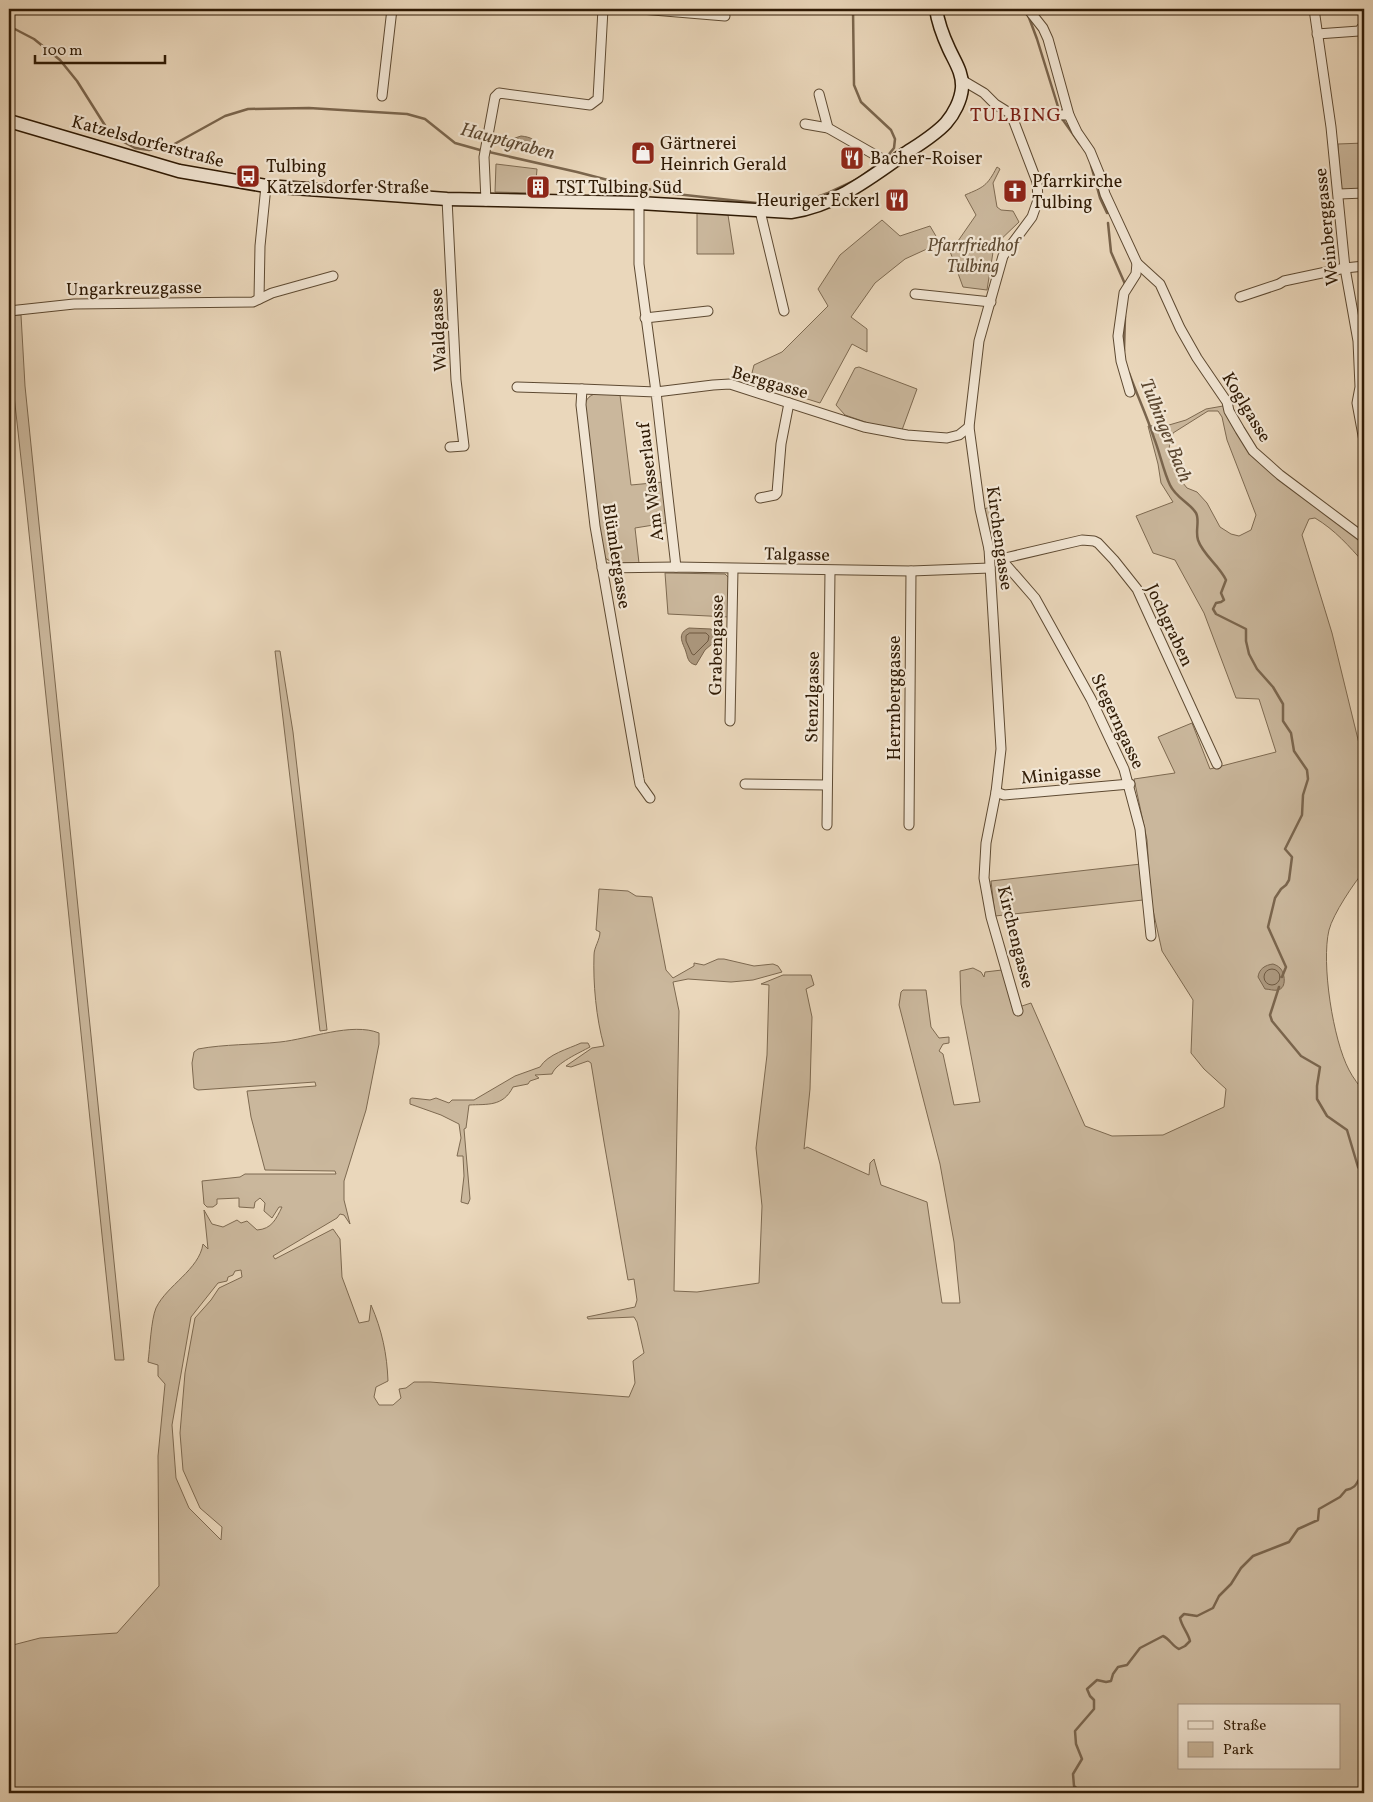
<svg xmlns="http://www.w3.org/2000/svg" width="1373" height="1802" font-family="Vollkorn,serif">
  <rect width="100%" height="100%" fill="#ead7bb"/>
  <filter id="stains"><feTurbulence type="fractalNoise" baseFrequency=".004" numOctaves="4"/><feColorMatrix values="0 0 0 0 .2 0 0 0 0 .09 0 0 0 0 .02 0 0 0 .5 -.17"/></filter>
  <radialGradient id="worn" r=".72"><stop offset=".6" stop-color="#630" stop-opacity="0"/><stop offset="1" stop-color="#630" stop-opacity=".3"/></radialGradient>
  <g fill="#cab79c" stroke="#7d6950" fill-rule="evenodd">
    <polygon points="1364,143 1364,191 1341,192 1338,144"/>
    <polygon points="496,164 537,169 535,193 495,192"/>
    <path d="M 997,167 L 1000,169 L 993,183 L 997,207 L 1001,210 L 1013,211 L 1019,222 L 994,246 L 987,290 L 963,287 L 947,243 L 958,241 L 976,215 L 965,195 C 984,187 987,186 997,167 Z"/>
    <polygon points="697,212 728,215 734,254 697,254"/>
    <polygon points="882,220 900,236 930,226 940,243 905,259 875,283 851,317 867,329 867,352 852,344 820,403 750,381 754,365 782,352 828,306 818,289 840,255"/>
    <polygon points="21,315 25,386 124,1360 115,1360 26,504 9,350 9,316"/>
    <polygon points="859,367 917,389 902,430 871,424 845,415 836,405 855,368"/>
    <path d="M 600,393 L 620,395 L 631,485 L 663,482 L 666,523 L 635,528 L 639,563 L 613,563 L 605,558 L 600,543 L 584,408 C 586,398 590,394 600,393 Z"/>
    <path d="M 1223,406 L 1246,445 L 1364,539 L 1364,563 C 1349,546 1335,530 1315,518 L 1309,519 L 1302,535 L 1332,633 L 1364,764 L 1364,871 C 1354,883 1333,914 1329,930 C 1321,963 1333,1040 1349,1070 C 1353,1078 1359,1085 1364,1092 L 1364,1793 L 9,1793 L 9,1646 L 40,1638 L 117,1633 L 159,1586 L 158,1456 L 165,1384 L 158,1376 L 158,1365 L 148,1362 C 150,1348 151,1320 156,1308 C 167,1285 199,1270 203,1244 L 208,1249 L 204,1210 L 212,1224 L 223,1227 L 237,1220 L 241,1223 L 247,1221 L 257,1230 C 272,1229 276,1219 282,1207 L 279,1207 L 272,1218 L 264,1211 L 265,1203 L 260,1198 L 255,1202 L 254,1208 L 239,1207 L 239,1198 L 217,1199 L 217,1204 L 213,1207 L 207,1207 L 204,1204 L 202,1181 L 240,1177 L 245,1174 L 336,1174 L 335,1171 L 265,1170 L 251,1117 L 247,1091 L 316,1086 L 315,1082 L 198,1090 L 194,1088 L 192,1063 L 194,1052 L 198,1049 C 225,1044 252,1045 280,1042 C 309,1039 352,1022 379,1033 L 379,1044 L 366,1110 L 344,1181 L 344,1200 L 350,1224 L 344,1215 L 340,1214 L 337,1218 L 273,1256 L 275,1259 L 333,1229 L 340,1239 L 342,1277 L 359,1323 L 369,1321 L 371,1305 C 382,1330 387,1354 388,1381 L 376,1387 L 374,1397 L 379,1405 L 393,1405 L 401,1398 L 399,1389 L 406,1388 L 414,1382 L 430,1382 L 629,1397 L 635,1383 L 633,1361 L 644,1353 L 637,1322 L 634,1317 L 588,1319 L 587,1317 L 635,1307 L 637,1300 L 634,1279 L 628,1280 L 604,1142 L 591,1063 L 588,1061 L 571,1067 L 566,1066 L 592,1048 L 604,1046 C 596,1018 593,983 594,955 C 594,947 600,940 600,932 L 596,930 L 599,889 L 628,891 L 636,896 L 652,897 L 666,970 L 673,978 L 694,966 L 694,963 L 704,965 L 718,959 L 724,959 L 754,966 L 773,964 L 778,966 L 782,972 L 753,980 L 731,982 L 688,979 L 673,982 L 679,1011 L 674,1291 L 697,1292 L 759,1283 L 762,1206 L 756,1148 L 767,1055 L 769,985 L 761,984 L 783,975 L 811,975 L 814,985 L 806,989 L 812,1017 L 810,1089 L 804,1149 L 807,1147 L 869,1175 L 870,1163 L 874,1159 L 881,1185 L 927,1202 L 942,1303 L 960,1303 L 954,1242 L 940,1164 L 899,1005 L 901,992 L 903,990 L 926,990 L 931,1027 L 939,1038 L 949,1037 L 949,1043 L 943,1044 L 939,1051 L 943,1054 L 954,1105 L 980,1102 L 961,1004 L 960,971 L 973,968 L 981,972 L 984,977 L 985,972 L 1002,970 L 1013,1009 L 1031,1003 L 1085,1126 L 1112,1136 L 1163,1135 L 1224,1107 L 1226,1089 L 1204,1069 L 1191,1053 L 1193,1000 L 1162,951 L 1151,901 L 1147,840 L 1134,779 L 1175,773 L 1158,737 L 1192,723 L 1210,769 L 1276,752 L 1259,699 L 1236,698 L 1204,613 L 1175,560 L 1153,553 L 1136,516 L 1173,502 L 1161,483 L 1158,464 L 1148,426 L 1169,425 L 1186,420 L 1206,409 ZM 1208,411 L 1218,411 L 1222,417 L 1227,440 L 1256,515 L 1251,530 L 1239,536 L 1231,534 L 1220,527 L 1207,503 L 1197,492 L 1187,488 L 1179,478 L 1169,448 L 1173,433 ZM 241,1270 L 242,1277 L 219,1288 L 211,1300 L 195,1318 L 185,1373 L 180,1433 L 183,1470 L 200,1508 L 222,1527 L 221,1540 L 189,1508 L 176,1478 L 172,1425 L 191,1317 L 218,1283 L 227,1281 L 228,1277 L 233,1275 L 235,1271 ZM 1179,1706 L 1339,1706 L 1339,1768 L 1179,1768 Z"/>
    <polygon points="990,507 1000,548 996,549 989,539 981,510"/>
    <polygon points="665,573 725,574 729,578 729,617 668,614"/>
    <polygon points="275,651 280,651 293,732 327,1030 320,1031"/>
    <polygon points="1141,864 1143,900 995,916 991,881"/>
    <path d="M 581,1043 L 588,1043 L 590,1047 C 579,1053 556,1063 552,1074 L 535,1075 L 539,1078 L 530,1081 L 528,1084 L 513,1087 C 503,1107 487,1104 469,1105 L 466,1128 L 464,1129 L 470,1199 L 468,1204 L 461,1202 L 464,1176 L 463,1156 L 457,1156 L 461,1138 L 459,1124 L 441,1115 L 410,1104 L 410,1099 L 412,1098 L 430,1100 L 436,1098 L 449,1103 L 452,1100 L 474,1100 L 515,1076 L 540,1067 C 548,1054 568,1049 581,1043 Z"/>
  </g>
  <g fill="#ab977d" stroke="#7a654d">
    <path d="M 521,136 C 530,137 537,139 537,149 L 508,144 L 509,140 Z"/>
    <path d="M 689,628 L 711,629 L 714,633 L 713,643 L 705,650 L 696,665 C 687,663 688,657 685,649 C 681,640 678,633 689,628 Z"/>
    <path d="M 1273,964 C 1276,965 1278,966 1280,968 C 1285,973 1287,988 1278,990 C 1274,991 1269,989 1265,989 L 1258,977 C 1259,969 1265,965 1273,964 Z"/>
  </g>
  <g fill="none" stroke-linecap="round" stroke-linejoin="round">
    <g stroke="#6e5941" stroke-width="1">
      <polygon points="690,633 706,633 709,636 708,641 694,655 692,654 686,641 686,636"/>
      <circle cx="1272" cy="977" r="8"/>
    </g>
    <g stroke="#7a654d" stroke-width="2.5">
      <polyline points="853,9 854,85 861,102 891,130 895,139 894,148 885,159"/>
      <polyline points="1028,15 1037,39 1059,110"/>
      <polyline points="9,26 34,39 60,60 77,81 106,127 122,141 135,148 149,150 169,147 225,116 248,109 309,108 407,114 425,119 455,143 480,150 577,172 631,186 676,194 757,203 783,204 803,202 828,193 856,180 881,162"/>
      <polyline points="1063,120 1080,144"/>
      <polyline points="1091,165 1100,198 1107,213"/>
      <polyline points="1108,223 1111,252 1125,284"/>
      <polyline points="1124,351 1125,316"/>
      <path d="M 1129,373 C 1137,395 1147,416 1154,438 C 1160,453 1163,470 1170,485 C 1176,498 1190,503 1196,513 C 1200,520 1195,531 1198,540 C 1203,555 1219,565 1226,580 L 1221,593 L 1224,600 L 1221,602 L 1216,603 L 1213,609 L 1216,614 L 1246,629 L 1246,641 L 1249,654 L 1257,669 L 1273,687 L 1283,704 L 1283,721 L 1291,733 L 1294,751 L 1307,770 L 1308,779 L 1303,795 L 1302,815 L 1285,849 L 1292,857 L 1289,880 L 1286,885 L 1281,889 L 1275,898 L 1268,927 L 1286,967 L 1282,977"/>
      <polyline points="1279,987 1270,1015 1272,1021 1301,1056 1320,1067 1317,1086 1317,1099 1327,1116 1347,1130 1358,1167 1364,1175"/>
      <path d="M 1082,1793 L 1074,1786 L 1073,1774 L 1082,1759 L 1076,1744 L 1075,1731 L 1094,1709 L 1094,1700 L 1090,1696 L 1087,1689 L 1097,1680 L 1106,1682 L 1111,1681 L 1113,1674 L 1118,1667 L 1127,1665 L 1140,1648 L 1163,1636 C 1170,1639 1172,1646 1179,1649 L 1185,1646 L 1190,1641 C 1188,1633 1182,1627 1180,1618 L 1184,1614 L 1197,1616 L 1213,1608 L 1219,1596 L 1231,1584 L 1241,1568 L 1253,1556 L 1289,1542 L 1298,1529 L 1318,1520 L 1319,1509 L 1340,1497 L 1346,1490 C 1360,1487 1355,1480 1364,1474"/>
    </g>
    <g stroke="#5e4a32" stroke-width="11">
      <g id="street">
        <polyline points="641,9 725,16"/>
        <polyline points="1028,9 1043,28 1048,39 1069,115 1077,132 1090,151 1099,173 1105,194 1137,263 1160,284 1180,328 1197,358 1227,402 1229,411 1240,430 1253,451 1280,475 1364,538"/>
        <polyline points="1314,9 1331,127 1345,268 1358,341 1360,387 1357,403 1364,441"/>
        <polyline points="1364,9 1364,15"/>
        <polyline points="1317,34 1359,31 1364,25"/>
        <polyline points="962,80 984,93 995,104 1011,114 1069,115"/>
        <polyline points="819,94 828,128"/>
        <polyline points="382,96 392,9"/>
        <polyline points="1011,114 1037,182 1038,200 1032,217 1003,256 979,341 969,427 980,509 989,549 1001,749 996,792 986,843 984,878 991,917 1018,1011"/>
        <polyline points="805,124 828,128 891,164"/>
        <polyline points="1339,194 1364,193"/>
        <polyline points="447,199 456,380 464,446 450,447"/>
        <polyline points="486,201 484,157 495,97 499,93 590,105 598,99 603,9"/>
        <polyline points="639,203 639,264 656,392 713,385 730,384 864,427 907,435 947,438 959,435 969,427"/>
        <polyline points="760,211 784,311"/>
        <polyline points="915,294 991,302"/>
        <polyline points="1240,297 1279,284 1284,281 1345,268 1364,266"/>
        <polyline points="259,299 260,246 266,186"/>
        <polyline points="9,311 74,304 253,302 272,293 333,276"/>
        <polyline points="645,318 708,311"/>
        <polyline points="517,387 582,389"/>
        <polyline points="1130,392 1121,361 1118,336 1124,293 1136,274 1137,263"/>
        <polyline points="760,498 775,495 777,493 781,444 789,403"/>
        <polyline points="989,549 1001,559 1035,598 1091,699 1124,769 1140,829 1151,936"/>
        <polyline points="1001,559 1082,540 1094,541 1098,543 1114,560 1137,589 1217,764"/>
        <polyline points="602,568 676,567 911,571 990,568"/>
        <polyline points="730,721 733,569"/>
        <polyline points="745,784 827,785"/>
        <polyline points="996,792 1004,795 1130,784"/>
        <polyline points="650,798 640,784 639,779 595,526 581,405 582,389 656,392 676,567"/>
        <polyline points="827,825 830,571"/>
        <polyline points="909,825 911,571"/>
      </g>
    </g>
    <g stroke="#301b05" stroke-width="15">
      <path id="secondary" d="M 9,121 L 179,171 L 266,186 L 447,199 L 639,203 L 791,212 C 834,206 869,179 903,155 C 918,145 934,136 946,123 C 954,114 961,100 962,88 C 963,73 955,62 949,49 C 943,36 938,23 936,9"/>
    </g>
    <use href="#street" stroke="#f1e5d3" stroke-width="9"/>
    <use href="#secondary" stroke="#f1e5d3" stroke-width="12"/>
  </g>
  <defs>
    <g id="shop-square" transform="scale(1.25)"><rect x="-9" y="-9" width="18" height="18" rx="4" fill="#8f2418" stroke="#f1e5d3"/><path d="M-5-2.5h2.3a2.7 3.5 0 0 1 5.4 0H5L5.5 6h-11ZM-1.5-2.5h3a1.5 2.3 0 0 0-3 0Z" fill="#fff"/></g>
    <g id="restaurant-square" transform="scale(1.25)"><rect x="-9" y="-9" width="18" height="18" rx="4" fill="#8f2418" stroke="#f1e5d3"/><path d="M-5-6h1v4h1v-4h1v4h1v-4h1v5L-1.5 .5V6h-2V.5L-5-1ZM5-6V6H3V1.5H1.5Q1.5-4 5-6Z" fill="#fff"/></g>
    <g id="bus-square" transform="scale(1.25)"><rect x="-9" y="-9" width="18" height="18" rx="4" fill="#8f2418" stroke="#f1e5d3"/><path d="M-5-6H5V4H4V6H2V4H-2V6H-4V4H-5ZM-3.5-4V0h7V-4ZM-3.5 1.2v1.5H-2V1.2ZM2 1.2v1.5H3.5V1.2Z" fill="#fff"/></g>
    <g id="building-square" transform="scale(1.25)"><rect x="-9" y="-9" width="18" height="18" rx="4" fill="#8f2418" stroke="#f1e5d3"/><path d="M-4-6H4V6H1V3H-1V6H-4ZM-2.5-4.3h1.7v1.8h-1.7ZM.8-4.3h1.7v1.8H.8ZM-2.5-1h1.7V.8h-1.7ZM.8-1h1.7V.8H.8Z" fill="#fff"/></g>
    <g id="church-square" transform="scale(1.25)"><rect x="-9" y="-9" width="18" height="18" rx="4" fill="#8f2418" stroke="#f1e5d3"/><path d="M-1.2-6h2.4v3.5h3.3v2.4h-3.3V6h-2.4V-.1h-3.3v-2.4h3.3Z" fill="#fff"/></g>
  </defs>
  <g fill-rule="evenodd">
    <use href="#shop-square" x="643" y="153"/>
    <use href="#restaurant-square" x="852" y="158"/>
    <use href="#bus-square" x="248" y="176"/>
    <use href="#building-square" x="538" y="187"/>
    <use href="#church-square" x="1015" y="191"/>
    <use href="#restaurant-square" x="897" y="200"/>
  </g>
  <g text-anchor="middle" stroke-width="4.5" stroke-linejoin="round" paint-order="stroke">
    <g font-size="18" fill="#301b05" stroke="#f1e5d3">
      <text transform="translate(148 141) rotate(15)" y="6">Katzelsdorferstraße</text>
      <text transform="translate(1326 227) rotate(-96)" y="6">Weinberggasse</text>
      <text transform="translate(134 288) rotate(-1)" y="6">Ungarkreuzgasse</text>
      <text transform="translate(438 330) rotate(-93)" y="6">Waldgasse</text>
      <text transform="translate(770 382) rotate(16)" y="6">Berggasse</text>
      <text transform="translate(1247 407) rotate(59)" y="6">Koglgasse</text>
      <text transform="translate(650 482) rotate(-97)" y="6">Am Wasserlauf</text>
      <text transform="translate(1000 538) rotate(82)" y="6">Kirchengasse</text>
      <text transform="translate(797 554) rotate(1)" y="6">Talgasse</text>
      <text transform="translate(617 556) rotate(81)" y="6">Blümlergasse</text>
      <text transform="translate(1170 625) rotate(65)" y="6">Jochgraben</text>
      <text transform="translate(716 645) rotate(-89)" y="6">Grabengasse</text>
      <text transform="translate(812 697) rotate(-89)" y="6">Stenzlgasse</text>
      <text transform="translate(894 698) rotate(-90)" y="6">Herrnberggasse</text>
      <text transform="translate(1118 721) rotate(65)" y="6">Stegerngasse</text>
      <text transform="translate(1061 774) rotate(-5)" y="6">Minigasse</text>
      <text transform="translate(1016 937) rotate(76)" y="6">Kirchengasse</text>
    </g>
    <g font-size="18" fill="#301b05" stroke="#f1e5d3" text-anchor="start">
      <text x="660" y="149">Gärtnerei<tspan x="660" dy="21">Heinrich Gerald</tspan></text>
      <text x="870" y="164">Bacher-Roiser</text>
      <text x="266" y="172">Tulbing<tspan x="266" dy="21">Katzelsdorfer Straße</tspan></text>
      <text x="1032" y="187">Pfarrkirche<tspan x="1032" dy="21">Tulbing</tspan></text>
      <text x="556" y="193">TST Tulbing Süd</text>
      <text x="880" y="206" text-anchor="end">Heuriger Eckerl</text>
    </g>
    <g font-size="18" font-style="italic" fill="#5e4a32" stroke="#f1e5d3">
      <text x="973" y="251">Pfarrfriedhof<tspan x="973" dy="21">Tulbing</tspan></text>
    </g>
    <g font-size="19" font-style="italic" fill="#5b462f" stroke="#f1e5d3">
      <text transform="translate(508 140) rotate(15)" y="7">Hauptgraben</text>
      <text transform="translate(1167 430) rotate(68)" y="7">Tulbinger Bach</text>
    </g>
    <g font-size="20" letter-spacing="1" fill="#7a1f14" stroke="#f1e5d3">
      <text x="1016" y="121">TULBING</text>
    </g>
  </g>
  <rect width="1373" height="1802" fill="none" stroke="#ead7bb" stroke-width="30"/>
  <rect x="10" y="10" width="1353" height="1782" fill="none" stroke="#301b05" stroke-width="2.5"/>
  <rect x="15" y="15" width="1343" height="1772" fill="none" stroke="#301b05"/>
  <rect x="1178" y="1704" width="162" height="65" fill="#f1e5d3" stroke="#a49481"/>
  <rect x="1188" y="1721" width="25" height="8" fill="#f1e5d3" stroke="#a49481"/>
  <text x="1223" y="1730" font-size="15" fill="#301b05">Straße</text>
  <rect x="1188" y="1742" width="25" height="15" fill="#cab79c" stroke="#a49481"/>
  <text x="1223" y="1754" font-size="15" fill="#301b05">Park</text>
  <path d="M35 55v8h130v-8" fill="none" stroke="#301b05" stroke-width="2.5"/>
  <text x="42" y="55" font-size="15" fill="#301b05" stroke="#f1e5d3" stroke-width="4" paint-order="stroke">100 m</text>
  <rect width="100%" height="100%" filter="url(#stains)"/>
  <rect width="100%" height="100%" fill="url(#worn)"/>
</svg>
